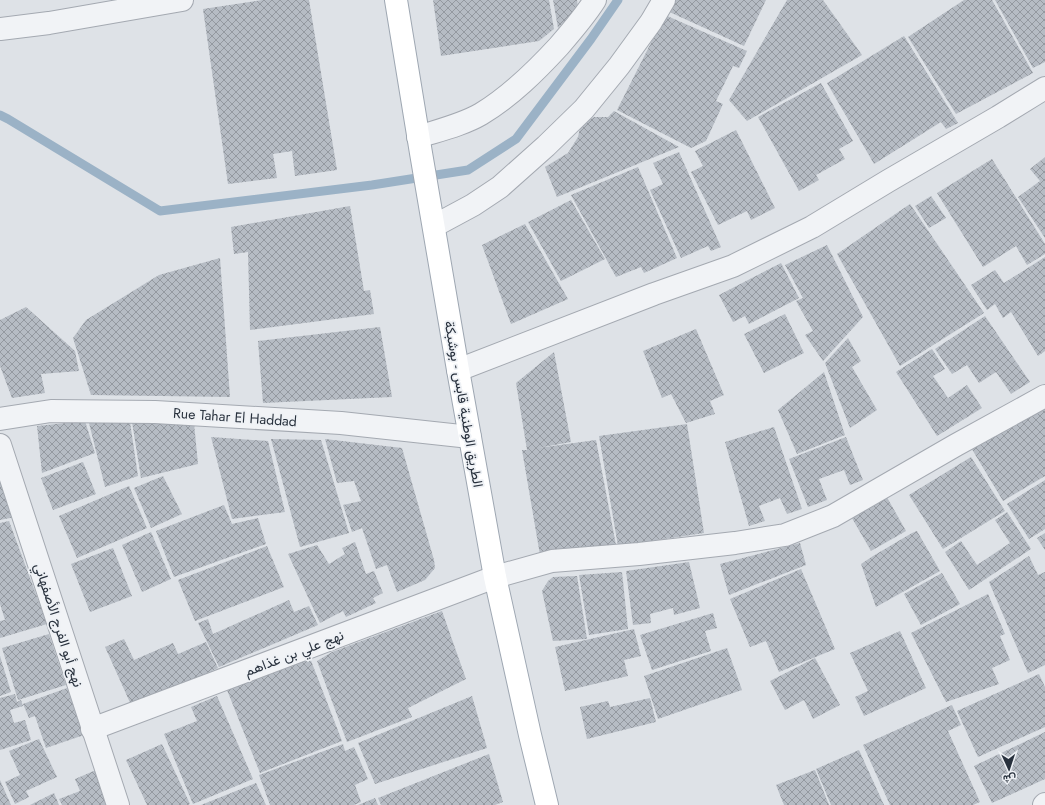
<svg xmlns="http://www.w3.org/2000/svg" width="1045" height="805" font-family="Jost,Vazirmatn,sans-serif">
  <defs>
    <pattern id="building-cross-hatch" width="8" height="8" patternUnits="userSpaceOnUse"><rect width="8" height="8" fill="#b6bcc4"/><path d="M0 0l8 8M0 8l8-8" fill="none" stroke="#9499a0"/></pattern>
  </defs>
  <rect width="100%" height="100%" fill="#dee2e7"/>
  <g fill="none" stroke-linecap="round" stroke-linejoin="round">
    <polyline stroke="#9bb2c6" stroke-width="9" points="0,115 8,119 160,211 372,185 468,170 516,139 591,39 618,0"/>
  </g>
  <g fill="url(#building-cross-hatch)">
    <polygon points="262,0 309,0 337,170 295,176 292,151 273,154 277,178 228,184 203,9"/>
    <polygon points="433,0 549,0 554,29 539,41 441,56"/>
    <polygon points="553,0 577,0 578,8 558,28"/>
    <polygon points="671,0 766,0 744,46 665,10"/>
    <polygon points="787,0 823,0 862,55 747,121 729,100"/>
    <polygon points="964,0 992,0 1033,73 956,114 908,37"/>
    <polygon points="995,0 1045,0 1045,62 1033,68"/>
    <polygon points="665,15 747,51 739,68 733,66 716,101 723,104 706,141 691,148 617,110"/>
    <polygon points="904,36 958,123 946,129 941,122 874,164 827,83"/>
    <polygon points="821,83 853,141 839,149 845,159 816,175 819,180 799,191 758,117"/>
    <polygon points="614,111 679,147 557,197 545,167 568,153 578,137 581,124 594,117 608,117"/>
    <polygon points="736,130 775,208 751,220 747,211 718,225 691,172 703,166 695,151"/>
    <polygon points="679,152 721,247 711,251 708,246 681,258 650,190 663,184 653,163"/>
    <polygon points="1045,157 1045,238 1018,197 1040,181 1030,169"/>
    <polygon points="992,159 1045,244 1045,254 1027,265 1016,246 983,267 937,193"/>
    <polygon points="638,167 677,258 644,273 641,267 616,277 571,195"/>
    <polygon points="931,196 946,218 929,228 915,206"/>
    <polygon points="571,200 605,259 561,281 528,222"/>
    <polygon points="910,204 984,313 900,366 837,254"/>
    <polygon points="350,206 364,291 370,290 374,314 250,330 248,252 234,254 231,227"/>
    <polygon points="525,224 568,299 511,324 482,245"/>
    <polygon points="827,245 863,317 823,361 805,335 813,331 796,301 803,298 785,265"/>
    <polygon points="1045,257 1045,351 1038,356 1011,312 1003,318 995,304 987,310 971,285 995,270 1004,283"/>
    <polygon points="220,258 230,397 91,395 73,338 86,320 159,275"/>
    <polygon points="781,263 799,298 749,324 745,316 733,322 719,295"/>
    <polygon points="26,307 75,351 79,371 41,374 45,393 12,398 0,366 0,320"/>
    <polygon points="785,314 804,353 764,373 744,334"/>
    <polygon points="985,316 1030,382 1011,394 996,372 979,383 967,365 952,374 935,349"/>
    <polygon points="380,327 392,397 263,403 258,341"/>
    <polygon points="696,329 724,395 710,401 715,414 686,423 671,394 662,398 643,351"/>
    <polygon points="848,338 861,361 852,367 877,410 850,428 825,363"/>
    <polygon points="932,349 945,369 933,376 948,398 967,385 982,408 937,436 896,372"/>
    <polygon points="554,352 571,442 538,448 596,440 616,545 540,555 522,450 527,450 516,383"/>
    <polygon points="824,372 845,435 797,454 778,410"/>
    <polygon points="1045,403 1045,476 1003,501 970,446"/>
    <polygon points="85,421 95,453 42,473 37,426"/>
    <polygon points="130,422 138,476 105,487 89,423"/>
    <polygon points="132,422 194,423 198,464 141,478"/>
    <polygon points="687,424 704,533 618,546 599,436"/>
    <polygon points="774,427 802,509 787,514 780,498 759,506 765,521 749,526 725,442"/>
    <polygon points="211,437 268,441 285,512 232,519"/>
    <polygon points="846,437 863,480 850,485 844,470 819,479 827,500 808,507 789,459"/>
    <polygon points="271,439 321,440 349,533 300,547"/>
    <polygon points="325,439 402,448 434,560 435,568 425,580 397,592 387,565 376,569 362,528 352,532 343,505 361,501 354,481 337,483"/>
    <polygon points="971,457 1005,511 943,549 909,495"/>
    <polygon points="83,462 96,494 53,510 41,478"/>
    <polygon points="0,467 15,517 0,520"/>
    <polygon points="163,476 182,514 151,528 134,488"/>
    <polygon points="1045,480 1045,529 1029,539 1007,504"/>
    <polygon points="129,486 147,528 77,558 59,516"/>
    <polygon points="884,492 906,531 871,551 849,513"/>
    <polygon points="224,505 232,524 258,518 266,544 174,577 156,531"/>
    <polygon points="1007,512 1031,549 969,590 945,552 961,541 977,565 1010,543 995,520"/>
    <polygon points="9,521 47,624 0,638 0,621 5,620 0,604 0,523"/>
    <polygon points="917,531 940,571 876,607 861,564 873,556 912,533"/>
    <polygon points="151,532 171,579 142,592 122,545"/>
    <polygon points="1045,533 1045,550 1037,538"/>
    <polygon points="355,542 366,574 374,571 383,593 373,598 376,603 346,617 343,611 320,623 288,554 317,545 329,564 345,554 342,548"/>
    <polygon points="800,543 806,565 729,595 720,564"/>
    <polygon points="267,546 284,587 195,621 178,580"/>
    <polygon points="113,548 132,596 90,612 71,564"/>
    <polygon points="1029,556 1038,575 1045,572 1045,665 1028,673 989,582"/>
    <polygon points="689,562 700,608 674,615 673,608 650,614 651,623 633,625 626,571"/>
    <polygon points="801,569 835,649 779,672 766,641 750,647 730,599"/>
    <polygon points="622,572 628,629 589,635 579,575"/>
    <polygon points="942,573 960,604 921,625 904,594"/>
    <polygon points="577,576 587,639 553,641 542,591 548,581 553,577"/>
    <polygon points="988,594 1005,634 1000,636 1010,660 992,668 999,684 946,702 911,633"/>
    <polygon points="289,600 294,612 309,606 318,625 219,667 198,623 208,619 213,634"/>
    <polygon points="442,611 466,679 408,708 412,717 347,742 317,661 332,652"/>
    <polygon points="713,613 717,628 705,631 711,651 652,670 640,635"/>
    <polygon points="634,629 641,656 624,660 628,676 565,691 555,647"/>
    <polygon points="900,631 926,688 864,716 855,697 868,691 850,653"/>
    <polygon points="49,634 66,685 18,700 2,648"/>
    <polygon points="124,639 134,660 173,643 178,654 206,642 218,668 132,707 105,647"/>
    <polygon points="727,648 742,690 658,719 644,676"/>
    <polygon points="0,656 11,692 0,696"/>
    <polygon points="310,658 342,741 260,773 227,690"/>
    <polygon points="815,658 840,705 813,719 804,700 785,710 770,681"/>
    <polygon points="1039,674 1045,687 1045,727 978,757 957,711"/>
    <polygon points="67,688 84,735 46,748 35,716 29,718 23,704"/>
    <polygon points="15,694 17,702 21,700 23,706 10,710 14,723 25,720 31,740 0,750 0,698"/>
    <polygon points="217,696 253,779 193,804 164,734 197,721 191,707"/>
    <polygon points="472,696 487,748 375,784 358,743"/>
    <polygon points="650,698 656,722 587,739 580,707 608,701 610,707"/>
    <polygon points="952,705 961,725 948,731 980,802 973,805 890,805 863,745"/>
    <polygon points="1045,732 1045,779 992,803 974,766"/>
    <polygon points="39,739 57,777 26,791 29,797 15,804 5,782 20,775 9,751"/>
    <polygon points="162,744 190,804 188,805 147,805 126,760"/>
    <polygon points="343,744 345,751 354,747 368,779 355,785 361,802 354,805 270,805 259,775"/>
    <polygon points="859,750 884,805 831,805 816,769"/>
    <polygon points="489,754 503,802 495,805 381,805 378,798"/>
    <polygon points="103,767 116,805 62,805 59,799 80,791 75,779"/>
    <polygon points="815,770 829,805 784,805 776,785"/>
    <polygon points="0,780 11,805 0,805"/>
    <polygon points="256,783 266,805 201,805"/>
    <polygon points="54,793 59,805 30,805"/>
    <polygon points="375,798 378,805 358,805"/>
  </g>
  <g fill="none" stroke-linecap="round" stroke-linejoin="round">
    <g stroke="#a4a9b1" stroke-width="24">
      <g id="street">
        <polyline points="0,29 49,23 182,0"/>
        <path d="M 418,137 C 440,130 462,125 481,114 C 511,96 536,71 559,46 C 572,31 585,16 595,0"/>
        <polyline points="434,226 473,205 500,187 546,146 584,109 619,66 651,22 664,0"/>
        <polyline points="458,370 654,294 733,266 812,227 888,181 998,117 1045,88"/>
        <polyline points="0,419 51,411 155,412 341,423 470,437"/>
        <polyline points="0,445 118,805"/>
        <polyline points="92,729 495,577 552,561 639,554 735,543 785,535 833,516 956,445 1045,396"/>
        <polyline points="1044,805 1045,804"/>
      </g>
    </g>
    <g stroke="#9ea7b2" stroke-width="24">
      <polyline id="primary" points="396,0 421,153 458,370 495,577 530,735 547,805"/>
    </g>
    <use href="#street" stroke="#f1f3f6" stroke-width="22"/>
    <use href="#primary" stroke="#fff" stroke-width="22"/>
  </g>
  <g text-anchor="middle" stroke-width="3.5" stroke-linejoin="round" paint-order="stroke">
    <g font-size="14" fill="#28313d" stroke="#eef1f5">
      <text transform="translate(464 404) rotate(80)" y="5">الطريق الوطنية قابس - بوشبكة</text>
      <text transform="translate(235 417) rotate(4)" y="5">Rue Tahar El Haddad</text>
      <text transform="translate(59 625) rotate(72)" y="5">نهج أبو الفرج الأصفهاني</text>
      <text transform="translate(294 653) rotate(-21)" y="5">نهج علي بن غذاهم</text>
    </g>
  </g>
  <g transform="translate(1009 769) rotate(177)" stroke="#eef1f5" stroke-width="3" paint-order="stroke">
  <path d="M0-3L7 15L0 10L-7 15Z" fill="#28313d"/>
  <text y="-6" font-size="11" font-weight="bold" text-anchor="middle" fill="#28313d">ش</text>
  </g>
</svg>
